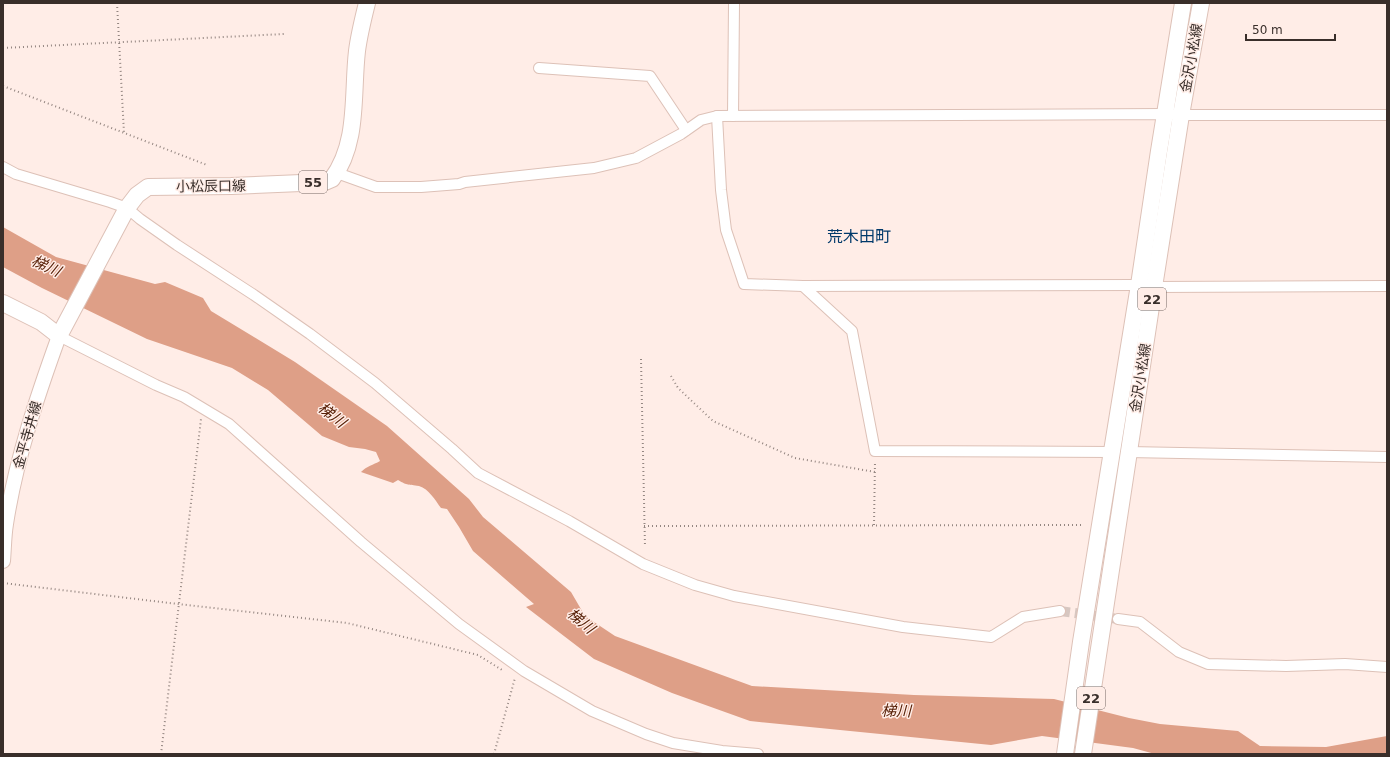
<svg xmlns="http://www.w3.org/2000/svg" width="1390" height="757" font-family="'DejaVu Sans','Noto Sans JP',sans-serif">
  <rect width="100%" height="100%" fill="#ffede7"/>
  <path fill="#de9f87" d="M 3,227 L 56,257 L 155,284 L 165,282 L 203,298 L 211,311 L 295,362 L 387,426 L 469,499 L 483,517 L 571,592 L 585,616 L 615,636 L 752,686 L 914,695 L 1054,699 L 1129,718 L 1160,724 L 1238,731 L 1260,746 L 1326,747 L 1387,736 L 1387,754 L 1155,754 L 1133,748 L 1042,736 L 991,745 L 750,721 L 672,693 L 594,659 L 526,607 L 534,604 L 473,551 L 459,527 L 447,509 L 441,508 C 435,500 429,489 419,486 C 408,484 408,486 398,480 L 393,483 L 361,472 C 367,466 373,465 380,461 L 376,452 L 365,449 L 349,447 L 322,436 L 268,390 L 232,368 L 147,339 L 42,288 L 3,267 Z"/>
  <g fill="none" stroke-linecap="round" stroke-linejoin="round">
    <polyline stroke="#d7c7c1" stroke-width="10" stroke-dasharray="10 5" stroke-linecap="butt" points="1060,611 1118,619"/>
    <g stroke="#ddc1b7" stroke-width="12">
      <g id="street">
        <polyline points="539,68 650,76 686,130"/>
        <polyline points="717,116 721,190 726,230 744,284 803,286 1139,285"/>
        <polyline points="733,116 734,3"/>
        <polyline points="3,167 16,174 110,202 127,208 140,219 177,245 254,295 310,334 375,383 452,449 478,473 569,521 643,564 695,585 734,596 903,627 991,637 1023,617 1060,611"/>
        <polyline points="337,173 376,187 421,187 459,184 465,182 594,168 636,158 681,134 701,120 717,116 1165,114 1181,115 1387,115"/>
        <polyline points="803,286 852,331 875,451 1112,452"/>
        <polyline points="1154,287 1387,286"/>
        <polyline points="59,336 156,385 184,397 229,424 361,542 459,624 524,671 592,711 646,734 673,743 722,751 758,754"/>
        <polyline points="1128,452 1387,457"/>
        <polyline points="1118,619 1140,622 1179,652 1208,664 1286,666 1345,664 1387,667"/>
      </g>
    </g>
    <g stroke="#ddc1b7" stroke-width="16">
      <path id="secondary" d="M 3,561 C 4,549 4,536 6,524 C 16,459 37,397 59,336"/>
    </g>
    <g stroke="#ddc1b7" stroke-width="18">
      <g id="primary">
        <path d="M 3,303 L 41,322 L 59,336 L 127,208 L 137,195 L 148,187 L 231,186 L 325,182 L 332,179 C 359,143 352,94 357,51 C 359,35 363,19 367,3"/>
        <polyline points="1065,754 1081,642 1139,285 1159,151 1183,3"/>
        <polyline points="1083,754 1154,287 1181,115 1201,3"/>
      </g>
    </g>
    <g stroke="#948681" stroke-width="2" stroke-dasharray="1 3" stroke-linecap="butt">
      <polyline points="117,3 124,133"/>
      <polyline points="3,48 284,34"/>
      <polyline points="3,86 207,165"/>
      <polyline points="641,359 645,547"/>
      <polyline points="671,376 678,388 713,421 795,458 875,472"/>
      <polyline points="874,525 875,461"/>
      <polyline points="644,526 1081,525"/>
      <polyline points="3,583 178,604 347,623 478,655 502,670"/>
      <polyline points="161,754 201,419"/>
      <polyline points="494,754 515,678"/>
    </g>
    <use href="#street" stroke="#fff" stroke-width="10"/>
    <use href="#secondary" stroke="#fff" stroke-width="14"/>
    <use href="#primary" stroke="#fff" stroke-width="16"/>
  </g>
  <g text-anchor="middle" stroke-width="3" stroke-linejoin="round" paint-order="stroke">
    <g fill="#ffede7" stroke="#746763" stroke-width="1">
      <rect x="299" y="171" width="28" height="22" rx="3"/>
      <rect x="1138" y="288" width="28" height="22" rx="3"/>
      <rect x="1077" y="687" width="28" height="22" rx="3"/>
    </g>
    <g font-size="13" font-weight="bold" fill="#392e2a">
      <text x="313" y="187">55</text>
      <text x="1152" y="304">22</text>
      <text x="1091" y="703">22</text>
    </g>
    <g font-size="14" fill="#392e2a" stroke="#ffede7">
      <text transform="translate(1191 58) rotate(-80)" y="5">金沢小松線</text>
      <text transform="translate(211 186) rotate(-1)" y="5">小松辰口線</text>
      <text transform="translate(1140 378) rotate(-81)" y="5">金沢小松線</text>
      <text transform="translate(27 435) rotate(-74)" y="5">金平寺井線</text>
    </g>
    <g font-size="15" font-style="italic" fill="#582007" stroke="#ffede7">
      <text transform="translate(46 266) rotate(25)" y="5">梯川</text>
      <text transform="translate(332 415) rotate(38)" y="5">梯川</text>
      <text transform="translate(581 621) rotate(40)" y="5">梯川</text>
      <text transform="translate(896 711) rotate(1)" y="5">梯川</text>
    </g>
    <g font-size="16" fill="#00396a" stroke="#ffede7">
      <text x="859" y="242">荒木田町</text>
    </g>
  </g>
  <rect width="1390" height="757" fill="none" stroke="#392e2a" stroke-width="8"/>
  <path d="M1246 34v6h89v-6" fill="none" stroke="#392e2a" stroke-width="2"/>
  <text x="1252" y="34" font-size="12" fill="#392e2a" stroke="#ffede7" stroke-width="3" paint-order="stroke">50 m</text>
</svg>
